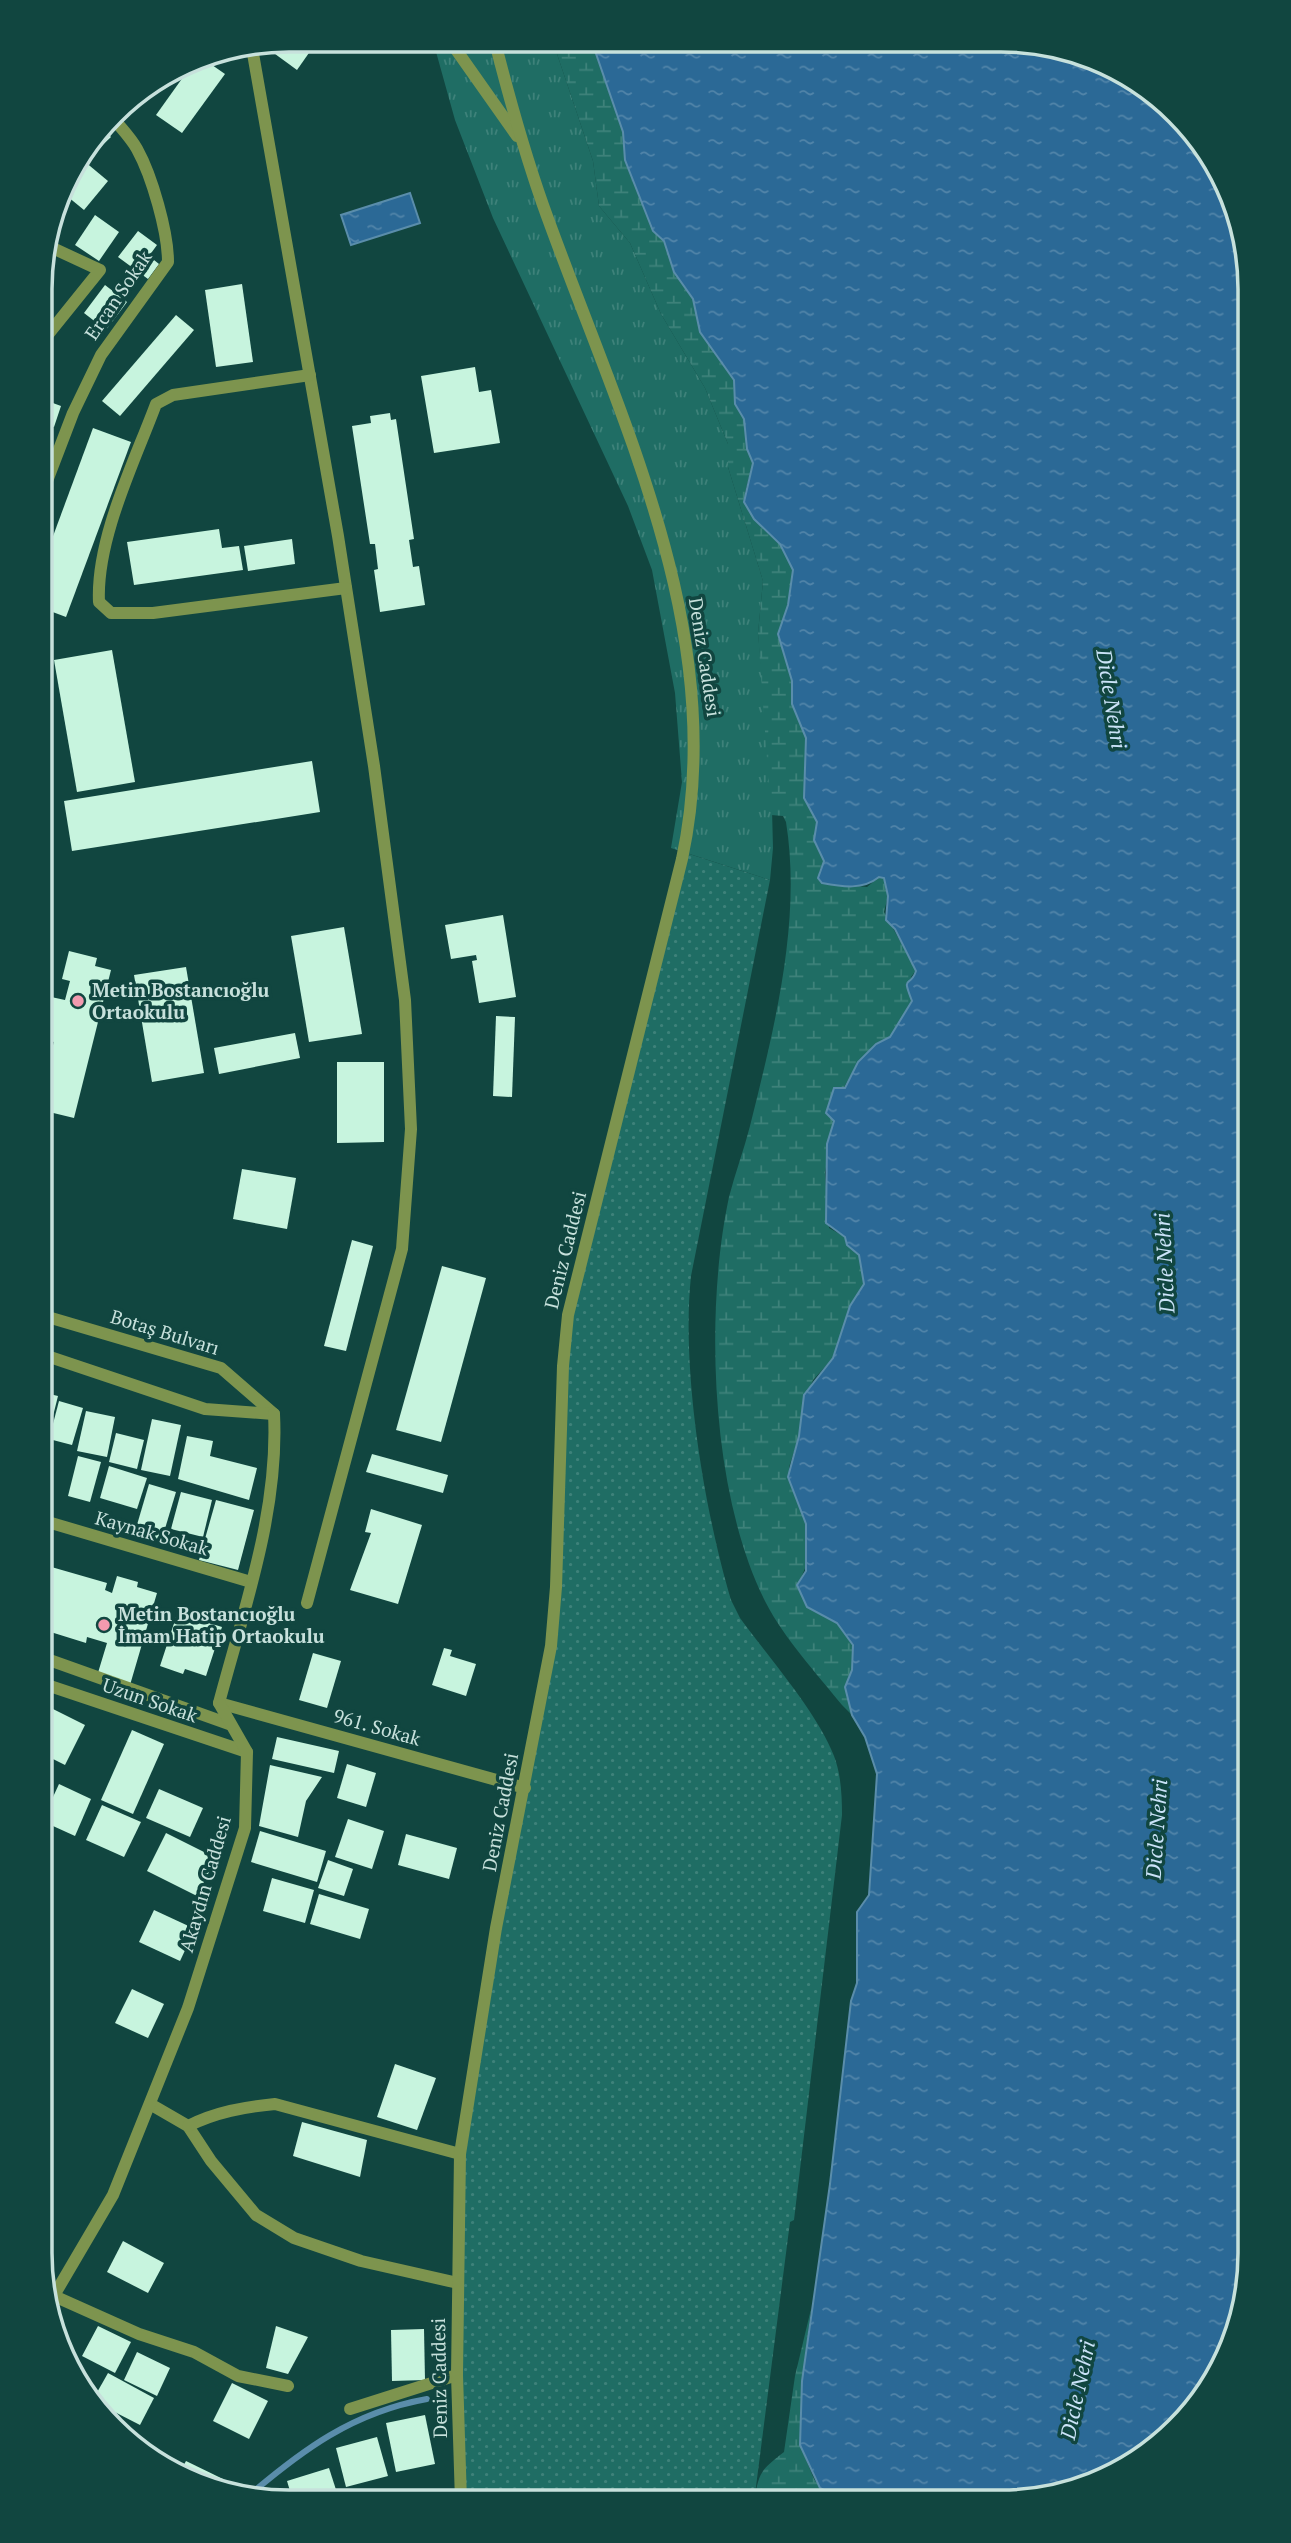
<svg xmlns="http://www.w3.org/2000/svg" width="1291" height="2543" font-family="'PT Serif',serif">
  <defs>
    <pattern id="grass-tufts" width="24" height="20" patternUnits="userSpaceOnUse" patternTransform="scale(1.75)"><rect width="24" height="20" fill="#1f6d64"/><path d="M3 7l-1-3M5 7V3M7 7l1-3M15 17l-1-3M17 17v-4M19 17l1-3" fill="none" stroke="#3e827a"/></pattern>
    <pattern id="wetland-marsh" width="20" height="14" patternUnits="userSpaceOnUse" patternTransform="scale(1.75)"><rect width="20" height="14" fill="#1f6d64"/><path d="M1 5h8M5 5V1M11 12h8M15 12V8" fill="none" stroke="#3e827a"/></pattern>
    <pattern id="park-dots" width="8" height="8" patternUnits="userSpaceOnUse" patternTransform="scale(1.75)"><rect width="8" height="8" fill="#1f6d64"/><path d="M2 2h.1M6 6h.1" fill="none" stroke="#3e827a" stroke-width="1.8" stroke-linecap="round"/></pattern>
    <pattern id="water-ripples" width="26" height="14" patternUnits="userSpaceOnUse" patternTransform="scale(1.75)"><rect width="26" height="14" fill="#2b6996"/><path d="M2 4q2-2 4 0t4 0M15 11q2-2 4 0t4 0" fill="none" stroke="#5285a9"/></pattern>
  </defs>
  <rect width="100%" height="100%" fill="#114640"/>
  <polygon fill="url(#grass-tufts)" points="433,41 553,42 593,161 599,206 630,243 661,314 705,388 728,444 728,467 763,581 758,633 771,772 773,848 770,880 671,848 682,782 675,693 652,570 628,506 493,218 455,120"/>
  <g fill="url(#wetland-marsh)">
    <path d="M 553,42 L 592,42 L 623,132 L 625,160 L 653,230 L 664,241 L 674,272 L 693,299 L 700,332 L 734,380 L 734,395 L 744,419 L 747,449 L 753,462 L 745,493 L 765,530 L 780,544 L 793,570 L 788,605 L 778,634 L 792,681 L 792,704 L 806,738 L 804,788 L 817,822 L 814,840 L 824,861 L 819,872 L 822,883 L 867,887 L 879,877 L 884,878 L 888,896 L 884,912 L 916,970 L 911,977 L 912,1001 L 906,1012 L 890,1037 L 876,1044 L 858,1062 L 829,1114 L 834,1121 L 825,1173 L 829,1228 L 845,1237 L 847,1245 L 859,1255 L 864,1284 L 850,1306 L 833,1358 L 813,1380 L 802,1409 L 799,1436 L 789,1467 L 806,1524 L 808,1561 L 801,1578 L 807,1607 L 838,1623 L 853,1646 L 852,1670 L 845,1687 L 852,1715 L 842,1705 C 817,1674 784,1638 766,1603 C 711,1496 704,1314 729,1197 C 735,1173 744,1150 750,1126 C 774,1029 802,921 786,822 L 783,816 L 771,815 L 758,633 L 763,581 L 728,467 L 728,444 L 705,388 L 661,314 L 630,243 L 599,206 L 593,161 Z"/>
    <path d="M 811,2309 L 802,2381 L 800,2445 L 814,2479 L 824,2492 L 839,2498 L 840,2502 L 754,2502 C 759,2472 760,2471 784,2452 L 795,2376 Z"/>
  </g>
  <path fill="url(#park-dots)" d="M 683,852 L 770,880 L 691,1276 C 681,1370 704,1509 731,1600 L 740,1618 C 769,1658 817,1712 834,1756 C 841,1774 842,1796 842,1815 L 794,2220 L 790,2222 L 754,2502 L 461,2501 L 460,2154 L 551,1646 L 568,1315 Z"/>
  <g fill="url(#water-ripples)" stroke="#5a8dab" stroke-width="2">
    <path d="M 592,42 L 1050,45 L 1166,102 L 1238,210 L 1251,290 L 1250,2270 L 1232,2348 L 1199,2405 L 1140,2460 L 1081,2490 L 1001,2503 L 840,2502 L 839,2498 L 820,2488 L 800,2445 L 802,2381 L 830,2184 L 851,2001 L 857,1983 L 857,1912 L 869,1895 L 877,1774 L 865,1737 L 852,1715 L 845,1687 L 852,1670 L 853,1645 L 837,1623 L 807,1607 L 797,1585 L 806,1571 L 806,1524 L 788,1477 L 799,1436 L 804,1395 L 833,1358 L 850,1306 L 864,1284 L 859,1255 L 847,1245 L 845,1237 L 826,1223 L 827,1144 L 834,1121 L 826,1113 L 834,1088 L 845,1088 L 858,1062 L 876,1044 L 890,1037 L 912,1001 C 901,973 910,989 916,971 L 895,929 L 886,920 L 888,896 L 884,878 L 879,877 C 863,890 843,887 822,883 L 818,878 L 824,861 L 814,840 L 817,822 L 804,798 L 806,738 L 792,704 L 792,681 L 778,634 L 788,605 L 793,570 L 780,544 L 754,519 L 744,502 L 753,463 L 747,449 L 744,419 L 735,404 L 734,380 L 700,332 L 693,299 L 674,272 L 664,241 L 653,231 L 625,160 L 623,132 Z"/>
    <polygon points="410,193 420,223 351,245 341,215"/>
  </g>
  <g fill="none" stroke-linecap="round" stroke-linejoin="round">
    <path stroke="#5a8dab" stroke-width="6" d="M 246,2498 C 302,2450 353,2412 427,2399"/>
  </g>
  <g fill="#c7f4de">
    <polygon points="290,40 318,40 297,70 271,51 277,43"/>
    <polygon points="202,58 225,74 182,133 156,115 196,59"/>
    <polygon points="104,130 111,137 91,156 84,156"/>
    <polygon points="84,161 108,181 84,210 62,192 65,184"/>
    <polygon points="95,215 119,232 99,261 75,245"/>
    <polygon points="138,231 157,245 149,256 159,264 148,279 118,257"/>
    <polygon points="242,284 253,362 216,367 205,290"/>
    <polygon points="105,285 127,302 106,330 84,313"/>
    <polygon points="176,315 194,330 120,416 102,401"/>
    <polygon points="475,367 479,392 491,390 500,443 434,453 421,376"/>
    <polygon points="42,399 61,406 54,427 42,423"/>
    <polygon points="390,413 391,420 396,419 414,539 409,540 413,567 419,566 425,605 380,612 374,570 378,569 375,544 370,544 352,426 371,423 370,416"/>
    <polygon points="93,428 131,442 66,617 42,608 42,566"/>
    <polygon points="219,529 222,548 239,546 243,570 134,585 127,542"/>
    <polygon points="292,539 295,564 248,571 244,546"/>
    <polygon points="112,650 135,782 77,792 54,660"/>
    <polygon points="312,761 320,812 72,851 64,801"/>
    <polygon points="503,915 516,997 479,1003 472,961 477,960 476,955 451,959 445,925"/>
    <polygon points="344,927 362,1034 309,1042 291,936"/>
    <polygon points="69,951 97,958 95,966 111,970 74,1118 41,1110 41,1084 54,1042 42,1039 42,995 65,1000 70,981 62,979"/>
    <polygon points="186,967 204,1073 152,1082 134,975"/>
    <polygon points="496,1016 515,1017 512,1097 493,1096"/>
    <polygon points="295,1033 300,1058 219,1074 214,1048"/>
    <polygon points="337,1062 384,1062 384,1142 337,1143"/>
    <polygon points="242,1169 296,1178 287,1229 233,1219"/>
    <polygon points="352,1240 373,1246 346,1351 324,1346"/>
    <polygon points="442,1266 486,1278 441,1442 396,1430"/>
    <polygon points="41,1392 58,1396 48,1436 41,1434"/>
    <polygon points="59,1401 83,1408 72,1445 49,1439"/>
    <polygon points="86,1411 115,1417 107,1457 77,1451"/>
    <polygon points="152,1419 181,1425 170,1476 141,1470"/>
    <polygon points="116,1433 144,1440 137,1469 109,1462"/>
    <polygon points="187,1436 213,1441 210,1456 257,1468 249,1500 178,1479"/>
    <polygon points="372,1454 448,1475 443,1493 366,1472"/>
    <polygon points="78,1456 101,1462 90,1502 68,1496"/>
    <polygon points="109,1466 147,1478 137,1509 100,1498"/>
    <polygon points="149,1484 176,1492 161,1542 134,1535"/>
    <polygon points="181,1492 212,1500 203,1537 171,1529"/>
    <polygon points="216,1500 254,1510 238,1570 199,1560"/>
    <polygon points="371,1509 422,1525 398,1604 350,1590 371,1533 365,1532"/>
    <polygon points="41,1564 107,1583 105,1590 112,1593 117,1576 138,1582 137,1587 157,1593 130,1685 97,1676 107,1643 87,1637 86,1643 41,1629"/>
    <polygon points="179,1608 196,1613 196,1619 222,1627 206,1676 185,1669 183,1674 160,1666"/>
    <polygon points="444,1648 452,1650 450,1656 476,1664 466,1696 432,1685"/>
    <polygon points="313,1653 341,1661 327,1708 299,1700"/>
    <polygon points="41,1703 85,1725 65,1765 41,1753"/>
    <polygon points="132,1730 164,1744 133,1814 101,1800"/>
    <polygon points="277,1737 339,1751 334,1773 272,1759"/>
    <polygon points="347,1764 376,1773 366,1807 337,1798"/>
    <polygon points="270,1765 322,1777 306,1801 298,1837 259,1826"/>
    <polygon points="41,1768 52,1774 41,1796"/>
    <polygon points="59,1784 91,1799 75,1836 42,1821"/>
    <polygon points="159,1789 203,1808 190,1837 146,1818"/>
    <polygon points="102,1805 141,1822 124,1857 86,1840"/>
    <polygon points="348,1819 384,1831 372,1869 335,1857"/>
    <polygon points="260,1831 326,1851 317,1882 251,1862"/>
    <polygon points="166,1833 216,1858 197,1896 147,1871"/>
    <polygon points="406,1834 457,1848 449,1879 398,1865"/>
    <polygon points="328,1860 353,1869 344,1896 318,1888"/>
    <polygon points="272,1878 314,1890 305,1923 263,1911"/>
    <polygon points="319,1894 369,1909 360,1939 310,1924"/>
    <polygon points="154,1910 195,1929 180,1961 139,1942"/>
    <polygon points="132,1989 164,2004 148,2038 115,2023"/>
    <polygon points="395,2064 436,2078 417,2130 377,2117"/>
    <polygon points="302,2122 367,2140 360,2177 293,2156"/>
    <polygon points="123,2241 164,2263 148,2293 107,2272"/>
    <polygon points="98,2326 131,2342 115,2373 82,2356"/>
    <polygon points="276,2326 308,2337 288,2374 266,2368"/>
    <polygon points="424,2329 425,2380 392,2381 391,2330"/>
    <polygon points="137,2352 170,2368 157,2396 124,2380"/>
    <polygon points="108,2373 154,2398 140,2425 101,2405 95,2396"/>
    <polygon points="232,2383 268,2401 249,2439 213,2421"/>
    <polygon points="425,2415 435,2464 396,2472 386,2423"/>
    <polygon points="377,2437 388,2476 346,2487 336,2448"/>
    <polygon points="186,2461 223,2479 218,2490 194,2484 179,2474"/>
    <polygon points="329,2468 339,2499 293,2501 287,2481"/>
  </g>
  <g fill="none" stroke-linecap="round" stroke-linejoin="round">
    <g stroke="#7d944e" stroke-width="12">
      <polyline points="450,41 517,136"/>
      <polyline points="252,48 338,536 374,766 405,1000 411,1129 402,1249 307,1603"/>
      <polyline points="42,342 100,270 46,245"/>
      <path d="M 310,375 L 173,395 L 156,404 C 134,463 96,539 99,602 L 111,613 L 153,613 L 346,588"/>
      <path d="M 42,494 L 73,413 L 101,355 L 168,262 C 168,232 152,176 137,149 C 131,138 121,128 113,118"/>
      <polyline points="41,1315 221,1368 274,1414"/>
      <polyline points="41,1354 205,1409 273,1414"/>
      <polyline points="41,1520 251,1582"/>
      <polyline points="41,1657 229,1724"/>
      <polyline points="41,1683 247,1752"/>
      <polyline points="219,1703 525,1788"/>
      <polyline points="150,2104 188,2126 211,2161 256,2215 294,2238 361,2261 458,2283"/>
      <path d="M 188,2126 C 216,2112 244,2107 275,2104 L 460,2154"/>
      <polyline points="54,2296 139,2334 194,2352 238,2376 288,2386"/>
      <path d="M 49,2304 L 113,2195 L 188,2008 L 245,1828 L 247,1752 L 219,1703 C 244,1609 279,1511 274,1414"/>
      <polyline points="350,2409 457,2375"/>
      <path d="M 461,2501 L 457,2375 L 460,2154 L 496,1928 L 551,1646 L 556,1587 L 563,1366 L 568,1315 L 682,859 C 731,633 617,413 543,205 C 524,151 509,97 495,42"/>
    </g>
  </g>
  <g fill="#f29aaf" stroke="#114640" stroke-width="2.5">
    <circle cx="78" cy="1001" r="7"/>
    <circle cx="104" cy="1625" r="7"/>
  </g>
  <g text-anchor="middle" stroke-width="7" stroke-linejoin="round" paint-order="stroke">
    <g font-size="19" fill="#c7e1dc" stroke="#114640">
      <text transform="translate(118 295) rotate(-56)" y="7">Ercan Sokak</text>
      <text transform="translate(705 657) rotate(81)" y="7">Deniz Caddesi</text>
      <text transform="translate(565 1250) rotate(-76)" y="7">Deniz Caddesi</text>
      <text transform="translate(165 1332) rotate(17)" y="7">Botaş Bulvarı</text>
      <text transform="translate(152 1533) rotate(16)" y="7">Kaynak Sokak</text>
      <text transform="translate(150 1700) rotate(19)" y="7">Uzun Sokak</text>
      <text transform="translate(377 1727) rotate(16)" y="7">961. Sokak</text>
      <text transform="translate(500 1812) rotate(-79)" y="7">Deniz Caddesi</text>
      <text transform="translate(205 1884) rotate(-74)" y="7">Akaydın Caddesi</text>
      <text transform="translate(439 2378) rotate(-91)" y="7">Deniz Caddesi</text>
    </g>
    <g font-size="19" font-weight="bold" fill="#c7e1dc" stroke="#114640" text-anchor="start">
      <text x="92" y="997">Metin Bostancıoğlu<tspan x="92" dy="22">Ortaokulu</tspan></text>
      <text x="118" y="1621">Metin Bostancıoğlu<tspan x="118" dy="22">İmam Hatip Ortaokulu</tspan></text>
    </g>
    <g font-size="21" font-style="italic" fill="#cbe3f8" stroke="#114640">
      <text transform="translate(1111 699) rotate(81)" y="7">Dicle Nehri</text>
      <text transform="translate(1165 1263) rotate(-93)" y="7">Dicle Nehri</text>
      <text transform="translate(1157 1829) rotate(-86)" y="7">Dicle Nehri</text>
      <text transform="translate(1078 2390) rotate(-78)" y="7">Dicle Nehri</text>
    </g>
  </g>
  <path d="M0 0H1291V2543H0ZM289 52H1001A237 237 0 0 1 1238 289V2253A237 237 0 0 1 1001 2490H289A237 237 0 0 1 52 2253V289A237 237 0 0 1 289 52Z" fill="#114640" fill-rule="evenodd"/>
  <path fill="none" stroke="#c7e1dc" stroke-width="3.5" d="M289 52H1001A237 237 0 0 1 1238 289V2253A237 237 0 0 1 1001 2490H289A237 237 0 0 1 52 2253V289A237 237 0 0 1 289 52Z"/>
</svg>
